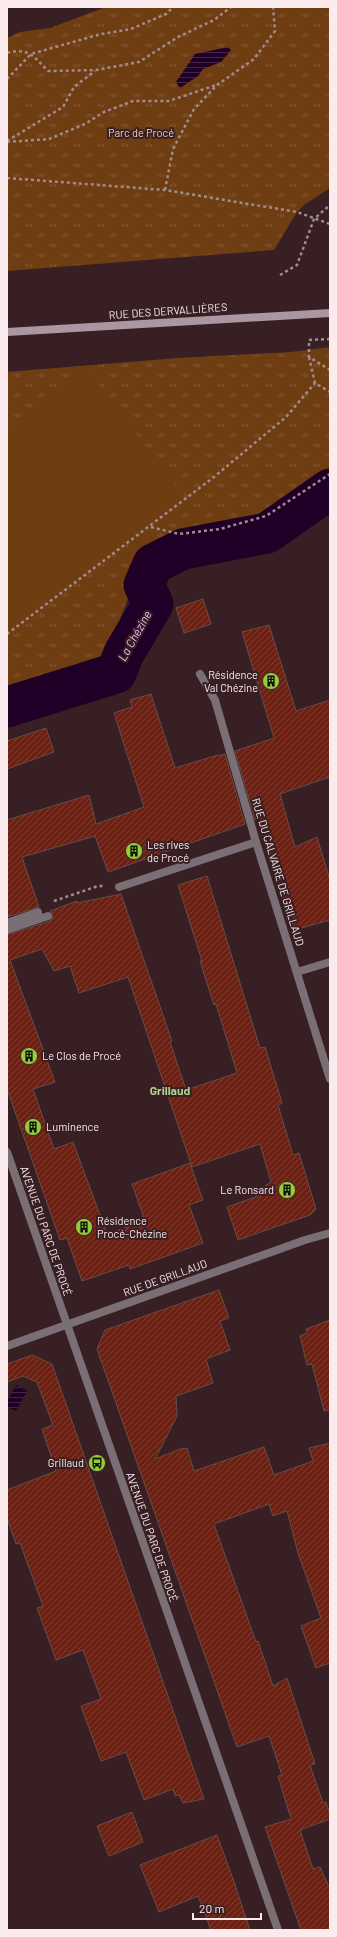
<svg xmlns="http://www.w3.org/2000/svg" width="337" height="1937" font-family="Barlow,sans-serif">
  <defs>
    <pattern id="park-tufts" width="24" height="20" patternUnits="userSpaceOnUse"><rect width="24" height="20" fill="#6f3d12"/><path d="M3 7l-1-3M5 7V3M7 7l1-3M15 17l-1-3M17 17v-4M19 17l1-3" fill="none" stroke="#845935"/></pattern>
    <pattern id="water-rules" width="6" height="5" patternUnits="userSpaceOnUse"><rect width="6" height="5" fill="#200026"/><path d="M0 2.5h6" fill="none" stroke="#412546"/></pattern>
    <pattern id="building-hatch" width="6" height="6" patternUnits="userSpaceOnUse"><rect width="6" height="6" fill="#6a2012"/><path d="M-1 1l2-2M0 6l6-6M5 7l2-2" fill="none" stroke="#804135"/></pattern>
  </defs>
  <rect width="100%" height="100%" fill="#371f23"/>
  <g fill="url(#park-tufts)">
    <polygon points="106,7 329,7 330,188 304,205 297,212 274,250 7,271 7,38 20,32 50,28"/>
    <polygon points="330,347 330,481 268,522 206,539 156,548 137,576 103,662 7,692 7,372 178,358 291,352"/>
  </g>
  <polygon fill="#6f3d12" points="88,370 186,500 7,634 7,431"/>
  <g fill="url(#water-rules)">
    <polygon points="228,47 231,50 221,62 203,69 198,76 180,88 176,82 195,54"/>
    <polygon points="16,1385 27,1391 16,1411 7,1407 7,1402"/>
  </g>
  <g fill="none" stroke-linecap="round" stroke-linejoin="round">
    <polyline stroke="#200026" stroke-width="41" points="7,707 116,673 124,653 153,604 144,585 153,564 183,549 267,533 330,489"/>
  </g>
  <g fill="url(#building-hatch)" stroke="#674d47">
    <polygon points="203,599 211,624 184,633 176,608"/>
    <polygon points="269,625 296,711 330,700 330,777 280,794 295,847 317,837 330,880 330,920 294,930 259,819 255,820 235,751 274,738 242,632"/>
    <polygon points="151,694 175,768 218,755 218,756 225,754 245,824 108,872 95,836 22,857 39,907 7,917 7,820 89,795 96,824 144,807 114,713 132,707 130,700"/>
    <polygon points="46,728 54,752 7,769 7,741"/>
    <polygon points="207,876 260,1048 265,1047 282,1103 278,1105 293,1155 299,1153 316,1209 310,1215 238,1240 227,1207 264,1194 265,1186 271,1182 260,1144 192,1167 128,977 79,993 70,966 54,971 42,949 10,960 55,1082 33,1089 54,1149 73,1142 107,1234 145,1221 132,1184 190,1163 203,1200 189,1205 203,1243 130,1269 129,1265 82,1281 67,1238 60,1240 7,1089 7,935 50,921 53,917 50,911 77,901 77,903 121,894 172,1041 170,1042 186,1090 237,1073 216,1004 214,1005 200,961 202,961 178,885"/>
    <polygon points="219,1290 229,1318 220,1321 230,1350 206,1359 213,1383 176,1396 177,1416 155,1459 183,1448 184,1449 187,1448 194,1471 264,1447 274,1475 313,1461 309,1448 330,1443 330,1663 316,1668 301,1626 321,1618 298,1553 287,1511 273,1516 269,1504 214,1524 256,1642 258,1641 273,1686 287,1678 315,1764 310,1765 323,1803 326,1802 330,1814 330,1819 300,1830 313,1869 320,1867 330,1889 330,1930 301,1930 265,1827 291,1819 278,1776 282,1775 269,1736 237,1747 97,1349 105,1330"/>
    <polygon points="330,1320 330,1410 324,1411 312,1364 307,1365 300,1336 307,1333 306,1329"/>
    <polygon points="32,1355 52,1364 204,1799 183,1803 179,1795 175,1796 173,1789 144,1800 126,1752 101,1761 81,1706 101,1699 83,1650 56,1660 37,1608 43,1606 20,1543 16,1544 7,1518 7,1490 56,1471 42,1429 53,1425 37,1382 23,1376 7,1382 7,1364"/>
    <polygon points="132,1812 143,1842 109,1856 97,1826"/>
    <polygon points="217,1835 234,1882 250,1930 211,1930 198,1896 159,1912 140,1865"/>
  </g>
  <g fill="none" stroke-linecap="round" stroke-linejoin="round">
    <g stroke="#a08c8f" stroke-width="2.5" stroke-dasharray="3 3" stroke-linecap="butt">
      <path d="M 7,53 C 29,47 34,57 48,71 L 96,70 L 139,62 L 178,37 L 214,20 L 231,7"/>
      <polyline points="7,79 31,54 101,34 131,29 166,14 173,7"/>
      <polyline points="7,141 63,107 74,87 95,71"/>
      <polyline points="7,142 49,139 85,124 104,112 133,101 169,101 216,85"/>
      <polyline points="7,178 165,190 297,212 330,224"/>
      <polyline points="165,190 173,149 194,109 217,85 254,59 275,31 273,7"/>
      <polyline points="280,275 297,265 314,219 330,205"/>
      <polyline points="330,339 309,340 309,357 330,370"/>
      <polyline points="309,357 315,383 330,392"/>
      <polyline points="151,527 179,534 220,529 266,516 330,474"/>
      <polyline points="7,634 214,477 286,417 315,383"/>
      <polyline points="54,901 98,886 104,886"/>
    </g>
    <polyline stroke="#7a6f75" stroke-width="8" points="7,930 48,916"/>
    <g stroke="#7a6f75" stroke-width="8">
      <polyline points="200,674 215,700 256,842 330,1079"/>
      <polyline points="119,887 256,842"/>
      <polyline points="7,923 38,912"/>
      <polyline points="297,972 330,962"/>
      <polyline points="7,1152 278,1930"/>
      <polyline points="7,1346 305,1240 330,1233"/>
    </g>
    <polyline stroke="#aa97a1" stroke-width="8" points="7,332 330,313"/>
  </g>
  <defs>
    <g id="building-disc" transform="scale(0.9)"><circle r="9.5" fill="#95cc3a" stroke="#371f23"/><path d="M-4-6H4V6H1V3H-1V6H-4ZM-2.5-4.3h1.7v1.8h-1.7ZM.8-4.3h1.7v1.8H.8ZM-2.5-1h1.7V.8h-1.7ZM.8-1h1.7V.8H.8Z" fill="#111"/></g>
    <g id="bus-disc" transform="scale(0.9)"><circle r="9.5" fill="#95cc3a" stroke="#371f23"/><path d="M-5-6H5V4H4V6H2V4H-2V6H-4V4H-5ZM-3.5-4V0h7V-4ZM-3.5 1.2v1.5H-2V1.2ZM2 1.2v1.5H3.5V1.2Z" fill="#111"/></g>
  </defs>
  <g fill-rule="evenodd">
    <use href="#building-disc" x="271" y="681"/>
    <use href="#building-disc" x="134" y="851"/>
    <use href="#building-disc" x="29" y="1056"/>
    <use href="#building-disc" x="33" y="1127"/>
    <use href="#building-disc" x="287" y="1190"/>
    <use href="#building-disc" x="84" y="1227"/>
    <use href="#bus-disc" x="97" y="1463"/>
  </g>
  <g text-anchor="middle" stroke-width="4" stroke-linejoin="round" paint-order="stroke">
    <g font-size="11" fill="#f6d0b5" stroke="#371f23">
      <text x="141" y="137">Parc de Procé</text>
    </g>
    <g font-size="11" fill="#fcebed" stroke="#371f23">
      <text transform="translate(168 311) rotate(-4)" y="4">RUE DES DERVALLIÈRES</text>
      <text transform="translate(278 872) rotate(73)" y="4">RUE DU CALVAIRE DE GRILLAUD</text>
      <text transform="translate(46 1231) rotate(71)" y="4">AVENUE DU PARC DE PROCÉ</text>
      <text transform="translate(165 1278) rotate(-20)" y="4">RUE DE GRILLAUD</text>
      <text transform="translate(152 1537) rotate(71)" y="4">AVENUE DU PARC DE PROCÉ</text>
    </g>
    <g font-size="11" fill="#fcebed" stroke="#371f23" text-anchor="start">
      <text x="258" y="679" text-anchor="end">Résidence<tspan x="258" dy="13">Val Chézine</tspan></text>
      <text x="147" y="849">Les rives<tspan x="147" dy="13">de Procé</tspan></text>
      <text x="42" y="1060">Le Clos de Procé</text>
      <text x="46" y="1131">Luminence</text>
      <text x="274" y="1194" text-anchor="end">Le Ronsard</text>
      <text x="97" y="1225">Résidence<tspan x="97" dy="13">Procé-Chézine</tspan></text>
      <text x="84" y="1467" text-anchor="end">Grillaud</text>
    </g>
    <g font-size="12" font-style="italic" fill="#f0b6fa" stroke="#371f23">
      <text transform="translate(135 636) rotate(-61)" y="4">La Chézine</text>
    </g>
    <g font-size="12" font-weight="bold" fill="#b0d089" stroke="#371f23">
      <text x="170" y="1095">Grillaud</text>
    </g>
  </g>
  <rect width="337" height="1937" fill="none" stroke="#fcebed" stroke-width="16"/>
  <path d="M193 1913v6h68v-6" fill="none" stroke="#fcebed" stroke-width="2"/>
  <text x="199" y="1913" font-size="12" fill="#fcebed" stroke="#371f23" stroke-width="3" paint-order="stroke">20 m</text>
</svg>
